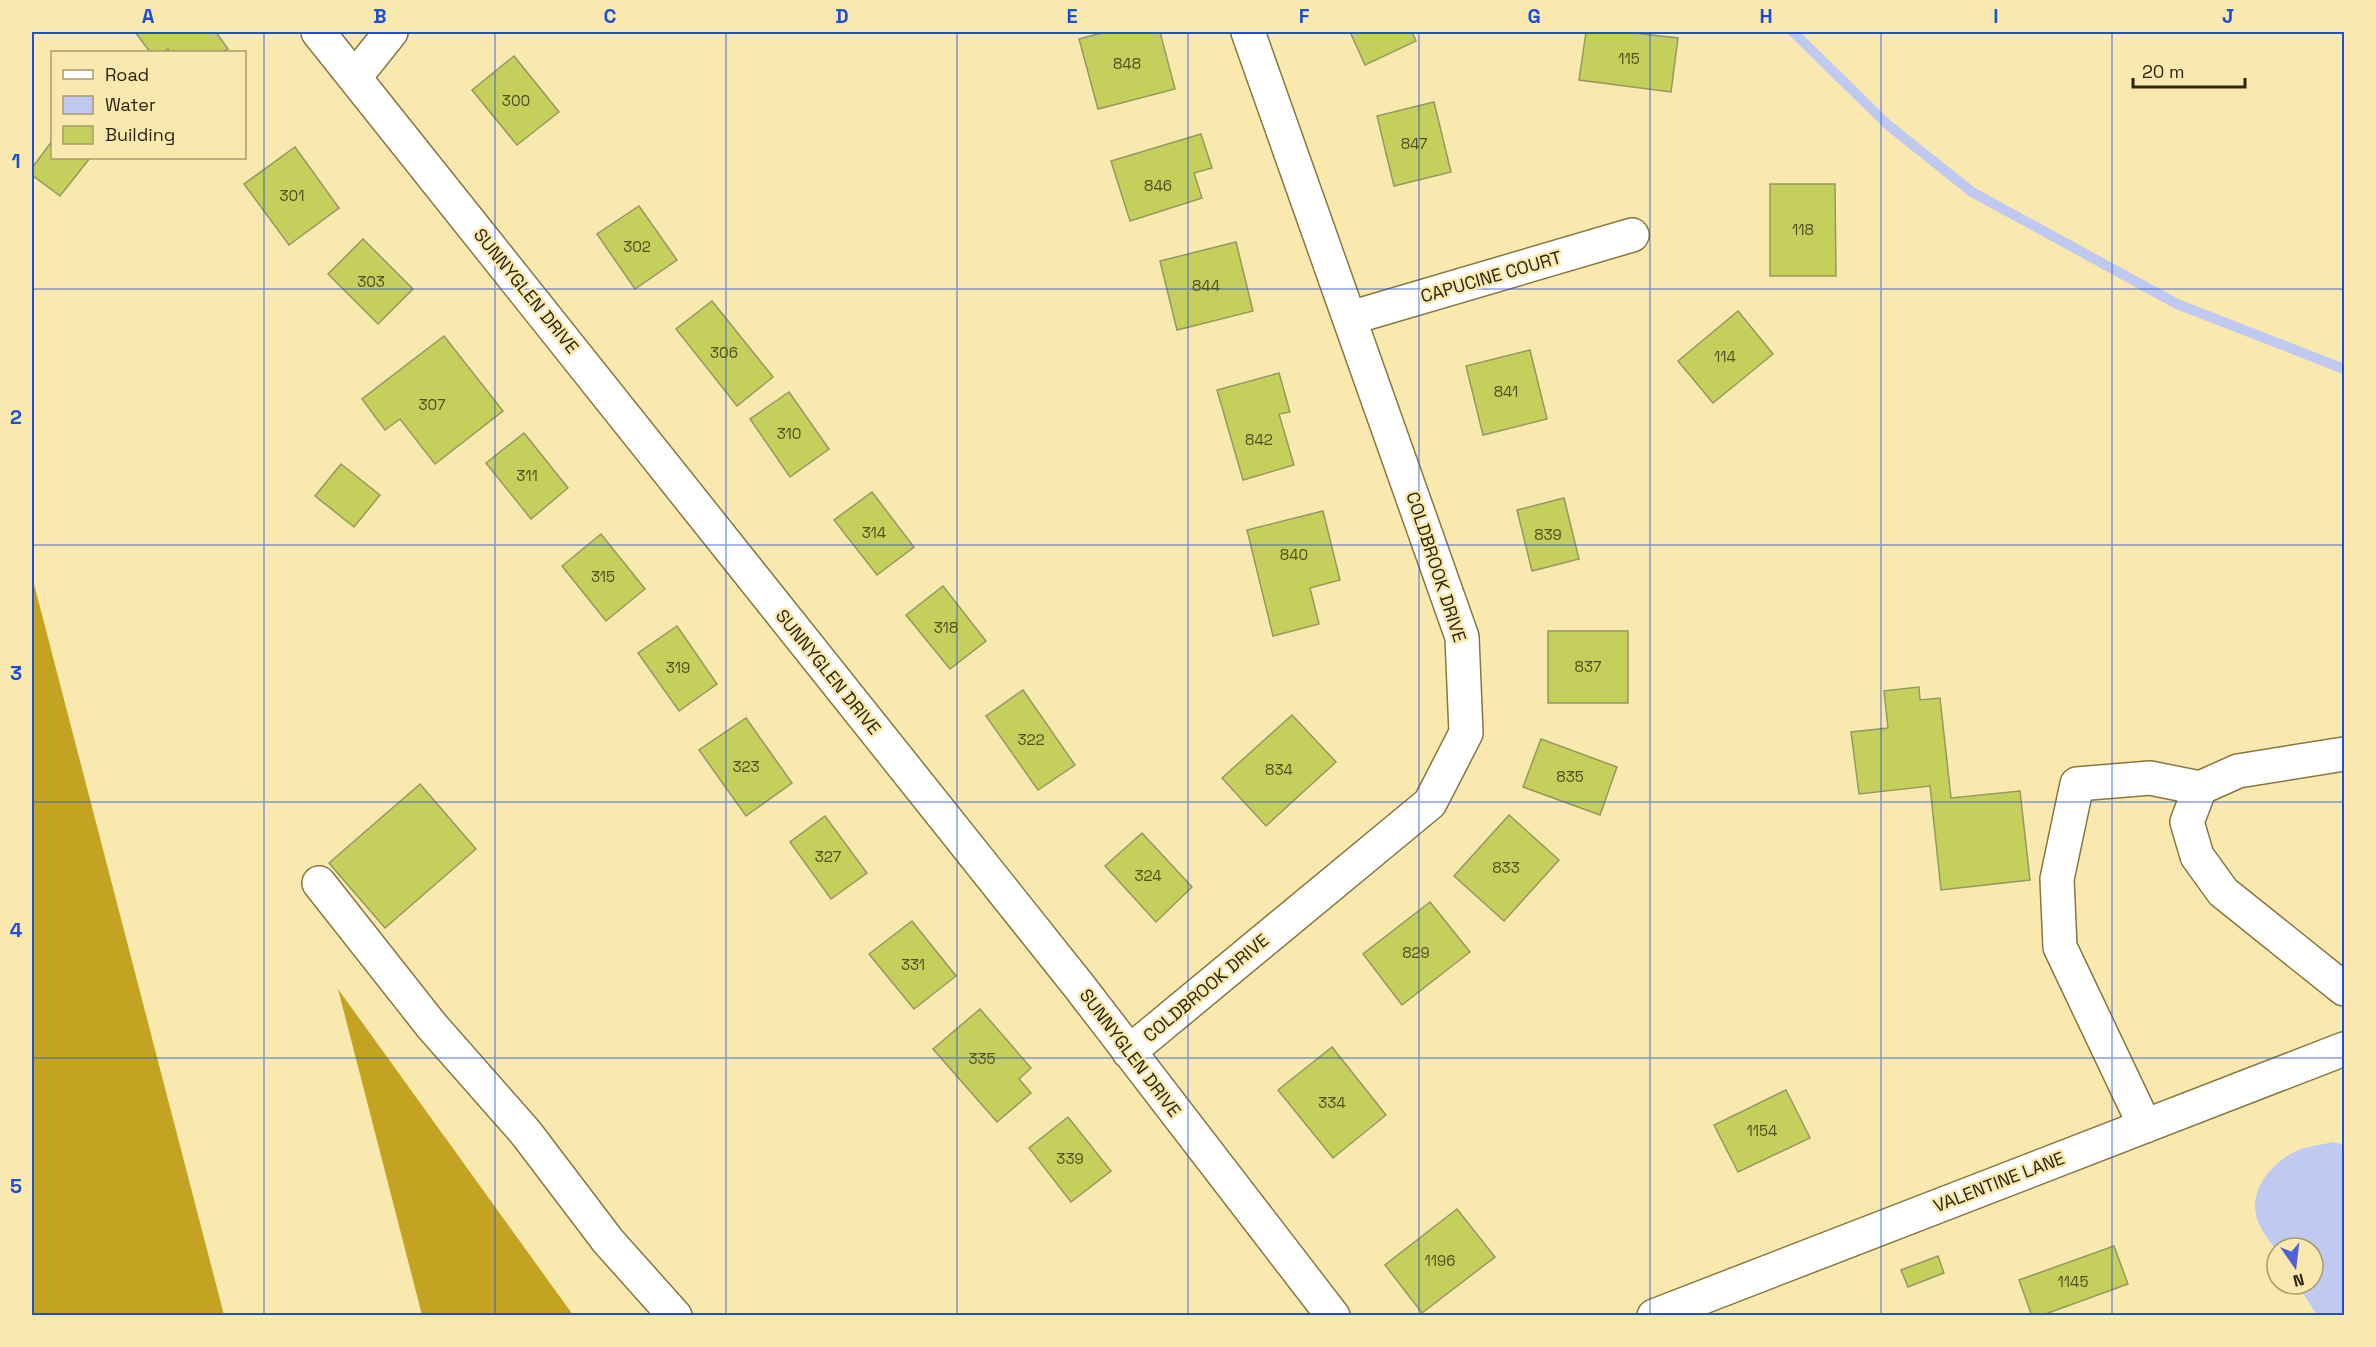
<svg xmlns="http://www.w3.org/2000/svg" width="2376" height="1347" font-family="'Space Grotesk',sans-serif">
  <rect width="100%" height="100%" fill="#fae9af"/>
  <g fill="#c4a322">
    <polygon points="32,581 34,584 224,1315 32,1315"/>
    <polygon points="338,989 573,1315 422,1315"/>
  </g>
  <path fill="#c0caf1" d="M 2333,1142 L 2344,1145 L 2344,1315 L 2317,1315 L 2297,1284 L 2313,1284 L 2313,1248 L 2277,1248 L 2277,1252 C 2271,1242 2261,1231 2257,1219 C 2248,1191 2271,1163 2296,1151 C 2307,1146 2322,1145 2333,1142 Z"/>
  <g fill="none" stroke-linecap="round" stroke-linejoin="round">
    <polyline stroke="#c0caf1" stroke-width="10" points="1793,32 1888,125 1972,192 2177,304 2344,369"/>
  </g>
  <g fill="#c5cf5c" stroke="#939961" stroke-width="1.5">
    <polygon points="135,32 216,32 228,49 223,52 170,52 168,49 163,52 150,52"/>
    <polygon points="1105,32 1160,32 1175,89 1098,109 1079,39"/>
    <polygon points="1350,32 1412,32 1416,41 1365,65"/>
    <polygon points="1586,32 1625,32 1678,38 1671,92 1579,80"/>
    <polygon points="514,56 559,112 517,145 472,90"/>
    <polygon points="1434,102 1451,172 1394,186 1377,116"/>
    <polygon points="1201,134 1212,168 1194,173 1202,198 1130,221 1111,161"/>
    <polygon points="52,141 52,158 90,158 60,196 32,175 32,168"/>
    <polygon points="295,147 339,208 289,245 244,184"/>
    <polygon points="1770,184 1835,184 1836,276 1770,276"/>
    <polygon points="639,206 677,260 635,289 597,234"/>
    <polygon points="363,239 413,289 378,324 328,274"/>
    <polygon points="1236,242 1253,311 1177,330 1160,261"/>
    <polygon points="712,301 773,377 737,406 676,329"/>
    <polygon points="1738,311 1773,354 1713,403 1678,361"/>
    <polygon points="444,336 503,411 435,464 400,419 385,430 362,399"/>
    <polygon points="1530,350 1547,419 1483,435 1466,366"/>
    <polygon points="1279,373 1290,412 1279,414 1294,465 1243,480 1217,390"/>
    <polygon points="789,392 829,449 790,477 750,419"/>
    <polygon points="524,433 568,488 531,519 486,463"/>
    <polygon points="341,464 380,495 354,527 315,496"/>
    <polygon points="872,492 914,547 877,575 834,520"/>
    <polygon points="1564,498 1579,559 1532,571 1517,510"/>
    <polygon points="1323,511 1340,580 1310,588 1319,624 1273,636 1247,530"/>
    <polygon points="601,534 645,589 606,621 562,566"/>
    <polygon points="943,586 986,641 950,669 906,615"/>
    <polygon points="677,626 717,684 679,711 638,653"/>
    <rect x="1548" y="631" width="80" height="72"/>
    <polygon points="1919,687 1920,700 1940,698 1951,798 2020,791 2030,880 1941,890 1930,786 1859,794 1851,732 1888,728 1884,691"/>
    <polygon points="1023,690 1075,765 1038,790 986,716"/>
    <polygon points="1292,715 1336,762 1266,826 1222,778"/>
    <polygon points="746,718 792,783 746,816 699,750"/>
    <polygon points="1541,739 1617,767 1600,815 1523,787"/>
    <polygon points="420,784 476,849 385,928 329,863"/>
    <polygon points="1509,815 1559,860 1504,921 1454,876"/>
    <polygon points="825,816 867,873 831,899 790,842"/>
    <polygon points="1142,833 1192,887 1156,922 1105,866"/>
    <polygon points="1430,902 1470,952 1402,1005 1363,954"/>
    <polygon points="912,921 956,976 914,1009 869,954"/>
    <polygon points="980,1009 1031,1068 1019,1079 1031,1093 997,1122 933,1049"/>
    <polygon points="1332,1047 1386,1115 1333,1158 1278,1090"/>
    <polygon points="1786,1090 1810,1138 1738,1172 1714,1125"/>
    <polygon points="1068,1117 1111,1171 1071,1202 1029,1148"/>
    <polygon points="1457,1209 1495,1257 1422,1313 1385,1265"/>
    <polygon points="2114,1246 2128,1284 2040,1316 2032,1316 2019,1280"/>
    <polygon points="1938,1256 1944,1273 1908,1287 1901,1270"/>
  </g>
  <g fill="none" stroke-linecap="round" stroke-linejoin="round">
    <g stroke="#877740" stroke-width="36">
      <g id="minor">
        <polyline points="318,32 1079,986 1333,1316"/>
        <polyline points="355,77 391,32"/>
        <polyline points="1350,318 1632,235"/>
        <polyline points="2344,754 2238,771 2200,788 2187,822 2197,856 2223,892 2344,989"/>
        <polyline points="319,883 431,1025 526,1133 608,1241 675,1316"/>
        <polyline points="1129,1052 1430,803 1466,733 1462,637 1248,32"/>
        <polyline points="2145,1126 2060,947 2057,879 2077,784 2150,778 2200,788"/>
        <polyline points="1654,1316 2344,1049"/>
      </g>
    </g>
    <use href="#minor" stroke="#fff" stroke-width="33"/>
  </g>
  <path fill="none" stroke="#1d4ed8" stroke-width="1.5" stroke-opacity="0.55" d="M 264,32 L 264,1316M 495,32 L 495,1316M 726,32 L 726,1316M 957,32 L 957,1316M 1188,32 L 1188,1316M 1419,32 L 1419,1316M 1650,32 L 1650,1316M 1881,32 L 1881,1316M 2112,32 L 2112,1316M 32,289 L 2344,289M 32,545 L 2344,545M 32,802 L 2344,802M 32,1058 L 2344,1058"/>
  <g text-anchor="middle" stroke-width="5" stroke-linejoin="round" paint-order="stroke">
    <g font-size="15" fill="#525022">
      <text x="1629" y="64">115</text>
      <text x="1127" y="69">848</text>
      <text x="516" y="106">300</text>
      <text x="1414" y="149">847</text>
      <text x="1158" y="191">846</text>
      <text x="292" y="201">301</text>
      <text x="1803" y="235">118</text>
      <text x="637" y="252">302</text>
      <text x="371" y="287">303</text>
      <text x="1206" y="291">844</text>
      <text x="724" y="358">306</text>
      <text x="1725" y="362">114</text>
      <text x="1506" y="397">841</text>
      <text x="432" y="410">307</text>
      <text x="789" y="439">310</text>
      <text x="1259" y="445">842</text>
      <text x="527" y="481">311</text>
      <text x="874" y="538">314</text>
      <text x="1548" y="540">839</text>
      <text x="1294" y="560">840</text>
      <text x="603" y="582">315</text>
      <text x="946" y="633">318</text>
      <text x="1588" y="672">837</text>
      <text x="678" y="673">319</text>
      <text x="1031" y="745">322</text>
      <text x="746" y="772">323</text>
      <text x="1279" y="775">834</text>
      <text x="1570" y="782">835</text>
      <text x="828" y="862">327</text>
      <text x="1506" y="873">833</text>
      <text x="1148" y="881">324</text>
      <text x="1416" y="958">829</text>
      <text x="913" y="970">331</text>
      <text x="982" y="1064">335</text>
      <text x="1332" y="1108">334</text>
      <text x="1762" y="1136">1154</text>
      <text x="1070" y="1164">339</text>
      <text x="1440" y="1266">1196</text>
      <text x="2073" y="1287">1145</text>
    </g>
    <g font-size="18" fill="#2c250e" stroke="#fae9af">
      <text transform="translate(1491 277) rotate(-16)" y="6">CAPUCINE COURT</text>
      <text transform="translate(526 291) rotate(51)" y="6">SUNNYGLEN DRIVE</text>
      <text transform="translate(1436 567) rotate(72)" y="6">COLDBROOK DRIVE</text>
      <text transform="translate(828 672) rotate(51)" y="6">SUNNYGLEN DRIVE</text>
      <text transform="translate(1206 988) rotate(-40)" y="6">COLDBROOK DRIVE</text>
      <text transform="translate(1130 1053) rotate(53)" y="6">SUNNYGLEN DRIVE</text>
      <text transform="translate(1999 1182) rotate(-21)" y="6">VALENTINE LANE</text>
    </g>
  </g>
  <rect width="2376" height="1347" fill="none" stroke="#fae9af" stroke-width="66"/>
  <rect x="51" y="51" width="195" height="108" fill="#fae9af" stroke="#a89b6f" stroke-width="1.5"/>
  <rect x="63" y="70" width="30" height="9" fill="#ffffff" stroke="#a89b6f" stroke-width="1.5"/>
  <text x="105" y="81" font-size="18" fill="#2c250e">Road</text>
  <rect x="63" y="96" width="30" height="18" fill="#c0caf1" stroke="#a89b6f" stroke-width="1.5"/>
  <text x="105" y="111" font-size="18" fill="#2c250e">Water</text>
  <rect x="63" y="126" width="30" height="18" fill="#c5cf5c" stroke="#a89b6f" stroke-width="1.5"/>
  <text x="105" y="141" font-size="18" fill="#2c250e">Building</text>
  <g transform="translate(2295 1266) rotate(166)"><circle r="28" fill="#fae9af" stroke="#a89b6f" stroke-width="1.5"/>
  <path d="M0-4.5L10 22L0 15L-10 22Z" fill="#5361d7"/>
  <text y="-9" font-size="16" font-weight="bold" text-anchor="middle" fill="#2c250e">N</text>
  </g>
  <path d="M2133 78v9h112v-9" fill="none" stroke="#2c250e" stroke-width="3"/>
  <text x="2142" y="78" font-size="18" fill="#2c250e" stroke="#fae9af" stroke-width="4.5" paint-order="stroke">20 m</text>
  <rect x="33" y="33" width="2310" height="1281" fill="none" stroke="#1d4ed8" stroke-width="2"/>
  <g font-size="20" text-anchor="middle" font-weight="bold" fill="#1d4ed8">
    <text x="148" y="23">A</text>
    <text x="380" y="23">B</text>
    <text x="610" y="23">C</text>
    <text x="842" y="23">D</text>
    <text x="1072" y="23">E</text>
    <text x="1304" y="23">F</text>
    <text x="1534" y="23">G</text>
    <text x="1766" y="23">H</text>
    <text x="1996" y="23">I</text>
    <text x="2228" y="23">J</text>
    <text x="16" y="168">1</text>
    <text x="16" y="424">2</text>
    <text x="16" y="680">3</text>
    <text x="16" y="937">4</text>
    <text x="16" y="1193">5</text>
  </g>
</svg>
